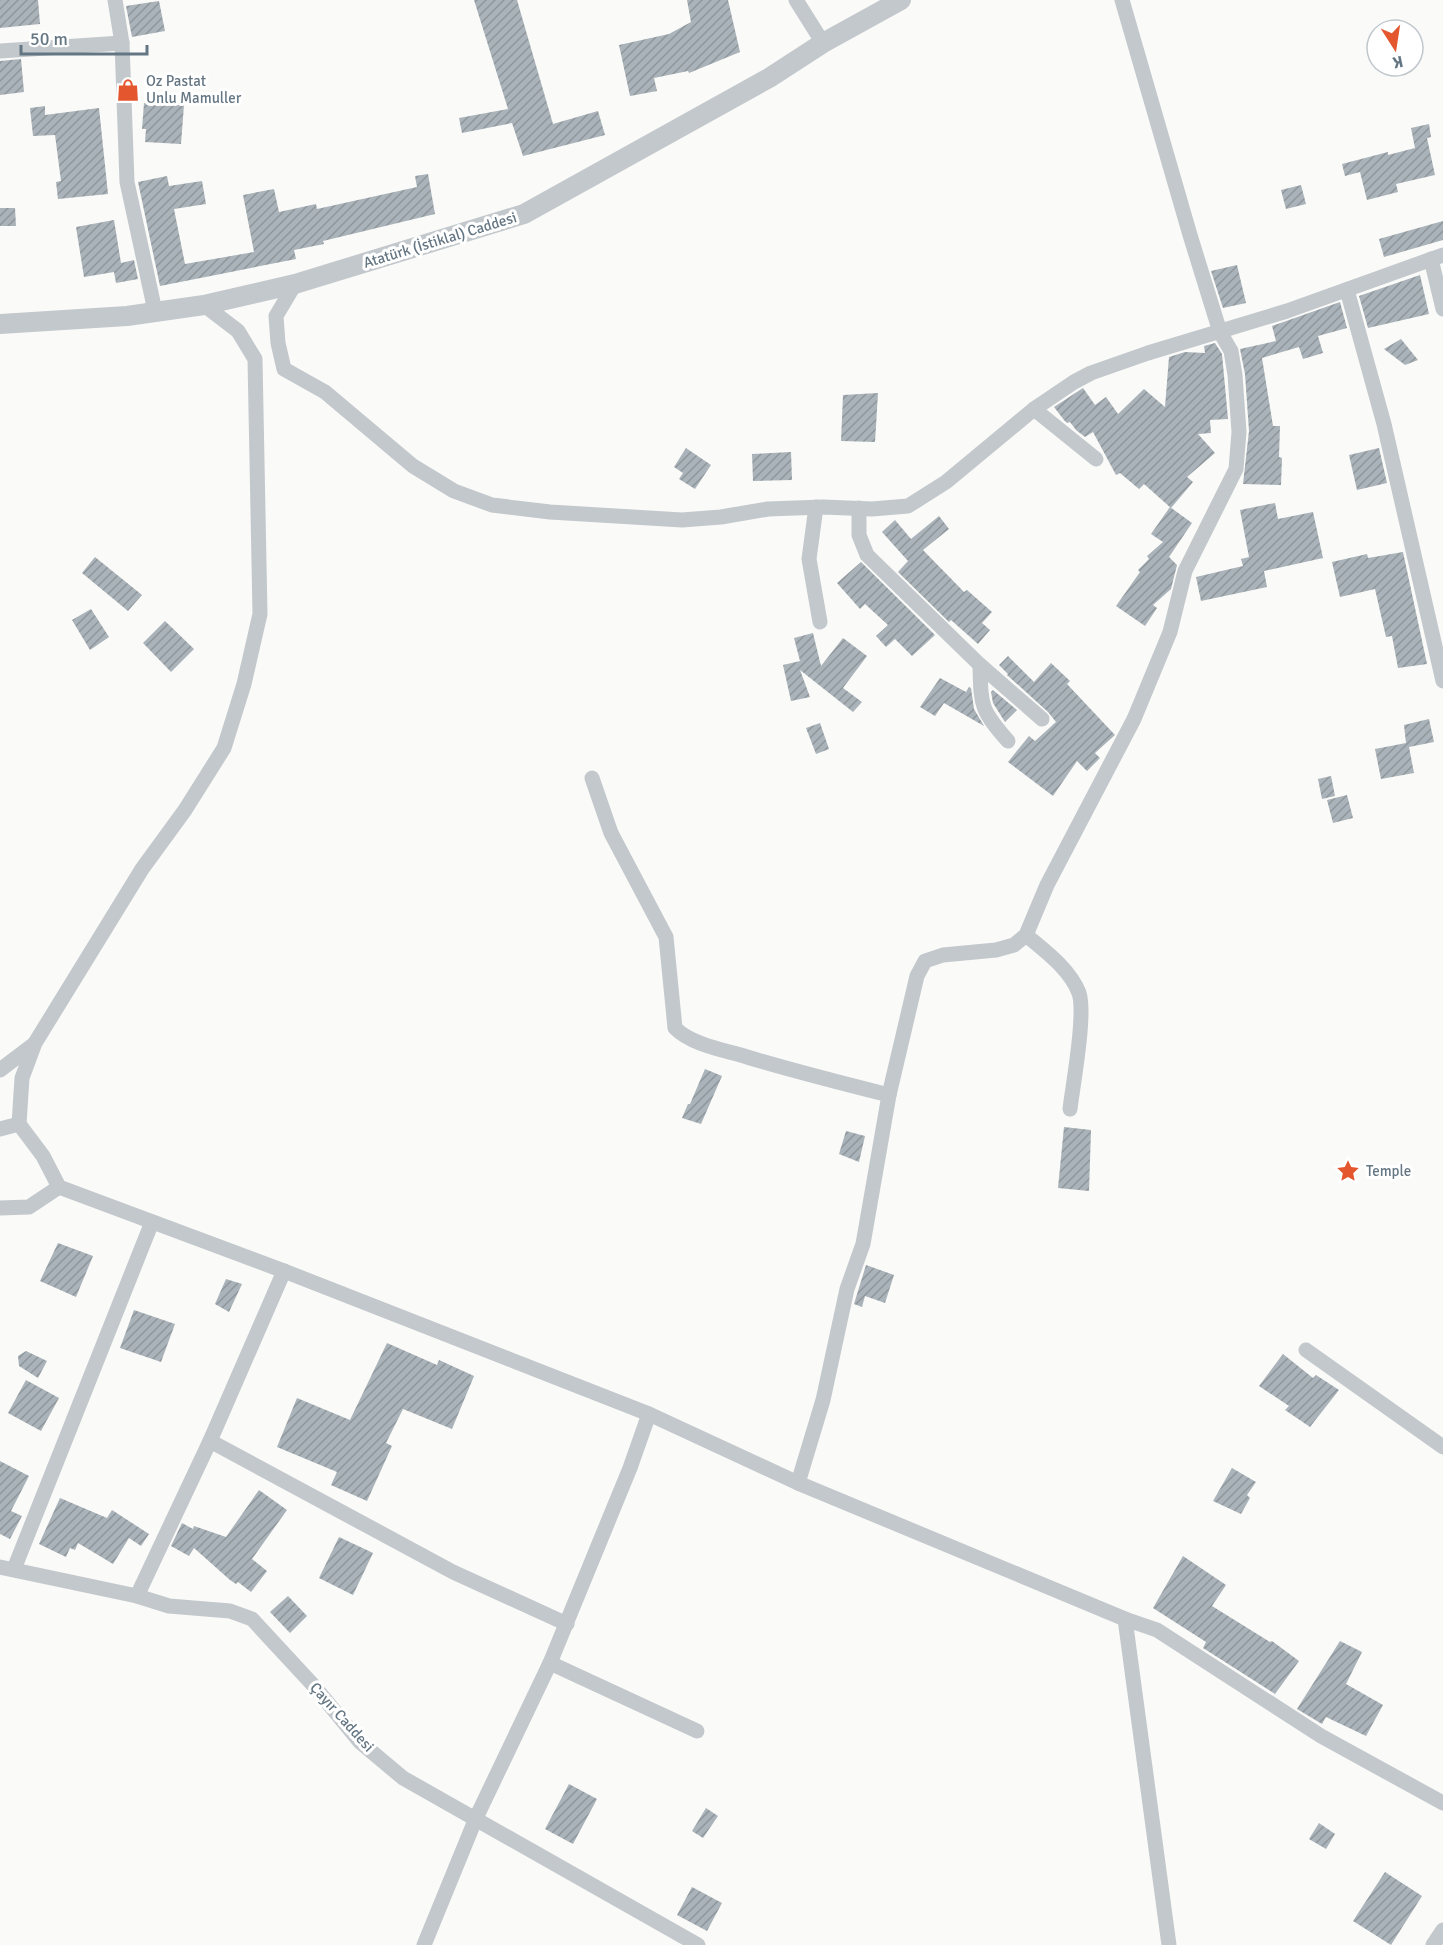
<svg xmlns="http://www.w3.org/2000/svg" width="1443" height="1945" font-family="Signika,sans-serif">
  <defs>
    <pattern id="building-hatch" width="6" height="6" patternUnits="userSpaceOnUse" patternTransform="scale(1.5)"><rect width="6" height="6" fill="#aab3b9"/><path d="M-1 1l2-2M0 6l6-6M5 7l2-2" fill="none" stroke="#8e969c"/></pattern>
  </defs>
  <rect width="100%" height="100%" fill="#fafaf8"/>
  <g fill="url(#building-hatch)">
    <polygon points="0,0 38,0 40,24 0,28"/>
    <polygon points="474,0 517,0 553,124 598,111 605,135 523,156 512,123 462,133 459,118 508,109"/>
    <polygon points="687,0 728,0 740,52 689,73 688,71 654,78 657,91 630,96 619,45 669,34 691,22"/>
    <polygon points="159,1 165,31 132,37 126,6"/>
    <polygon points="21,59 24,92 0,95 0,61"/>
    <polygon points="144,103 184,105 181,144 145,142 146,129 142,129"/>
    <polygon points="45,106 45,115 99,108 108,194 58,199 56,182 61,181 55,135 33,136 30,108"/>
    <polygon points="1429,124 1431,137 1427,138 1435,175 1396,184 1398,192 1367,200 1360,172 1345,176 1342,164 1388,152 1388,155 1415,148 1411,128"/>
    <polygon points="428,174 435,214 323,241 324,244 294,250 296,259 160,286 138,182 167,176 169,186 202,181 206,204 174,209 185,264 254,252 243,195 274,189 279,212 316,204 317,209 417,187 415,176"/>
    <polygon points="1301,185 1306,204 1286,209 1281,190"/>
    <polygon points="0,208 15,208 16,226 0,226"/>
    <polygon points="114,220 121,263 134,260 138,279 116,283 114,272 84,277 76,227"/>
    <polygon points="1443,221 1443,240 1384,257 1379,239"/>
    <polygon points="1237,265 1246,303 1223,308 1211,271"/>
    <polygon points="1420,275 1429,314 1368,328 1359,296"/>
    <polygon points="1340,302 1347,328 1318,336 1323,353 1303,359 1299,347 1262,358 1273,426 1280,426 1279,457 1282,458 1281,485 1243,484 1249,431 1245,374 1240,349 1276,341 1272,326"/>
    <polygon points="1401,339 1418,360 1405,365 1384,349"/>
    <polygon points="1215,343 1222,354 1228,419 1210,420 1211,433 1198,434 1215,453 1187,477 1193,482 1171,508 1144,484 1139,489 1120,473 1116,475 1093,432 1085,437 1076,430 1070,422 1067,423 1064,420 1054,407 1083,388 1095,405 1106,397 1118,414 1144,389 1165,407 1169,357 1185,352 1205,353 1204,346"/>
    <polygon points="878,393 875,442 841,441 843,395"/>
    <polygon points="686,448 711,465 695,489 679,479 683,473 674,467"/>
    <polygon points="1379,448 1387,483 1357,490 1349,455"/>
    <polygon points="791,452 792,480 753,481 752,454"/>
    <polygon points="1275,503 1278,519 1313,512 1323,558 1264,571 1267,587 1201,601 1196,577 1243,566 1241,559 1249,557 1240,510"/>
    <polygon points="1170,507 1192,523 1169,557 1177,565 1171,589 1153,605 1157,608 1145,626 1116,606 1140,572 1138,570 1149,559 1147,556 1163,542 1151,534"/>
    <polygon points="939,516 949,529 923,550 964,592 967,590 992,612 982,623 990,630 978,644 951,620 949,622 898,572 908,561 882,532 895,520 911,539"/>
    <polygon points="1403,552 1427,664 1398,668 1392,636 1386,637 1375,589 1340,597 1332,562 1367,554 1368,558"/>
    <polygon points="95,557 142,595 128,611 82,573"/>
    <polygon points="861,562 935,635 912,656 895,639 886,647 876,636 888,625 865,604 860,609 837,583"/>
    <polygon points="91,609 109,637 90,650 72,620"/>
    <polygon points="165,621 194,649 171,672 143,643"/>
    <polygon points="813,633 821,666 843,638 867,656 843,688 862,702 853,712 800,670 810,697 791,701 783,665 800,661 794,638"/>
    <polygon points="1008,656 1034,682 1051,663 1070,681 1067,684 1115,735 1095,753 1100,758 1087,771 1077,761 1053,796 1008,762 1029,736 1035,741 1056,722 1048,712 1007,675 1008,674 999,665"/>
    <polygon points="940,678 966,692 969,687 971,688 974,709 984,726 944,703 935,716 920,707"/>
    <polygon points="993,690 1017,710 1005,722 993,703 991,692"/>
    <polygon points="1429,719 1434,742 1409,747 1414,773 1381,779 1375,749 1406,743 1404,725"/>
    <polygon points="820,723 829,749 816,754 806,728"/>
    <polygon points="1331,776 1335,796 1322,799 1318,779"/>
    <polygon points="1347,795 1353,818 1333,823 1327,800"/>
    <polygon points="705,1069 722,1076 701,1124 682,1118 688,1104 690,1104"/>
    <polygon points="1064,1127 1091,1130 1089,1191 1058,1188"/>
    <polygon points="846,1131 865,1136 859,1162 839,1154"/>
    <polygon points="58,1243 93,1256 76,1297 40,1281"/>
    <polygon points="866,1265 894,1275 885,1303 865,1296 862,1307 854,1304"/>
    <polygon points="226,1279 242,1284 229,1312 215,1304"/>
    <polygon points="134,1310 175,1324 161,1362 120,1348"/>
    <polygon points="387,1343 437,1365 439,1360 474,1376 452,1429 403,1409 386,1443 392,1446 367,1501 331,1485 337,1472 277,1447 297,1398 350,1420"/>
    <polygon points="26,1351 47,1361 38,1378 19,1366 18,1356"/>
    <polygon points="1283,1354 1313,1378 1316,1375 1339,1390 1310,1427 1285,1410 1289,1406 1259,1386"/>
    <polygon points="26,1380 59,1398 41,1431 8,1413"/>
    <polygon points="0,1461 29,1476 11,1511 22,1516 10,1539 0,1534"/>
    <polygon points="1232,1468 1256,1482 1247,1495 1250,1498 1241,1514 1213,1501"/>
    <polygon points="259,1490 287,1510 252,1559 267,1571 251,1592 238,1582 236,1584 230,1580 194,1548 189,1556 171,1546 182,1523 193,1529 194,1526 226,1537"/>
    <polygon points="60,1498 107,1518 112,1510 149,1534 141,1546 129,1538 113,1564 78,1543 75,1550 70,1548 66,1557 39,1544"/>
    <polygon points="339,1537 373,1553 353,1595 319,1578"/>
    <polygon points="1183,1556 1226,1585 1212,1606 1270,1642 1272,1641 1299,1661 1275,1694 1203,1648 1206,1642 1153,1608"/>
    <polygon points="288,1596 307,1616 290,1633 270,1612"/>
    <polygon points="1340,1641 1362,1652 1346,1684 1383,1705 1366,1736 1326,1717 1322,1724 1297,1709"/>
    <polygon points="569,1784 597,1799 573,1844 545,1829"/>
    <polygon points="706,1808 718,1816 703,1838 692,1831"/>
    <polygon points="1319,1823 1335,1834 1326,1849 1309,1839"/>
    <polygon points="1385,1872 1422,1896 1391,1945 1353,1921"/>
    <polygon points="692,1887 722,1903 707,1931 677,1915"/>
  </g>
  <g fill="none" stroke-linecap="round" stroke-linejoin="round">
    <g stroke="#c3c8cc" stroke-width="15">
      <polyline points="115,0 122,43 127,182 155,311"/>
      <polyline points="796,0 823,43"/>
      <polyline points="0,51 122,43"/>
      <polyline points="1431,259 1443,309"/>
      <polyline points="295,284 276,316 278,343 284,369 325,392 413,466 454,491 492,505 550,512 682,520 721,517 768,509 823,507 872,509 908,506 946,482 1034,409 1074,382 1091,373 1148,353 1287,311 1443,255"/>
      <polyline points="1347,290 1384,424 1443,681"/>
      <polyline points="1034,409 1096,459"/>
      <polyline points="816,507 809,559 820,622"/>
      <polyline points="859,508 859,535 867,555 980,665 1042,719"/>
      <path d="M 980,665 C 981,706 980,709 1008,741"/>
      <path d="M 592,778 L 611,833 L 666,937 L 675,1028 C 692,1045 724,1050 747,1057 C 794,1071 841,1083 889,1095"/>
      <path d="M 1026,935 C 1045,951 1070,969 1079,993 C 1086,1014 1073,1084 1070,1109"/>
      <polyline points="0,1070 33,1045"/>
      <polyline points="19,1124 43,1156 59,1187 284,1271 649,1414 798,1483 1125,1619 1157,1630 1321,1736 1443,1803"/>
      <polyline points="0,1129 19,1124 22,1078 35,1043 142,869 185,810 224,748 244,684 260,614 255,359 238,331 204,305"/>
      <polyline points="0,1208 29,1207 59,1187"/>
      <polyline points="1306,1350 1443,1447"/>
      <polyline points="210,1441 453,1572 567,1624"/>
      <polyline points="798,1483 823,1400 847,1289 863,1244 889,1095 917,976 925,961 943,955 996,950 1014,945 1026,935 1047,885 1134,719 1170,632 1185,571 1236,469 1239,432 1235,375 1231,351 1220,332 1190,235 1122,0"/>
      <polyline points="0,1567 137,1596 169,1606 230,1611 252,1619 314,1686 360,1742 403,1778 698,1945"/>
      <polyline points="14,1569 152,1222"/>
      <polyline points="137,1596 210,1441 284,1271"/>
      <polyline points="1125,1619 1169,1945"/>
      <polyline points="550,1663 697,1731"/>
      <polyline points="424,1945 476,1818 550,1663 630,1468 649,1414"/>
      <polyline points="1433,1945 1443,1930"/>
    </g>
    <polyline stroke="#c3c8cc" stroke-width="20" points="0,324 127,316 204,305 295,284 524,214 769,78 823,43 901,0"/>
  </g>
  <defs>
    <g id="shop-bare" transform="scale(1.8)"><path d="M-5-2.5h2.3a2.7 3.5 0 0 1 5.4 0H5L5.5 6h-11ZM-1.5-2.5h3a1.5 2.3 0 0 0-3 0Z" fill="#e4572e" stroke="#fff" stroke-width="2.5" paint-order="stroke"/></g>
    <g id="sight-bare" transform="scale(1.8)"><path d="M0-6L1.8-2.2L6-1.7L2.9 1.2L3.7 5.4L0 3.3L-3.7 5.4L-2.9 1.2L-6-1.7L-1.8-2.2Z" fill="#e4572e" stroke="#fff" stroke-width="2.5" paint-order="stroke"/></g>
  </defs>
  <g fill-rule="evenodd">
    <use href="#shop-bare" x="128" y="90"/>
    <use href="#sight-bare" x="1348" y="1171"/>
  </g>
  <g text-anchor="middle" stroke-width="6" stroke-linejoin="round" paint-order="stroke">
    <g font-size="15" fill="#657683" stroke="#fff" text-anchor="start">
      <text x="146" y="86">Oz Pastat<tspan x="146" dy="17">Unlu Mamuller</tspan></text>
      <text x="1366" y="1176">Temple</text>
    </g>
    <g font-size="15" fill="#657683" stroke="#fff">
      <text transform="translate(440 240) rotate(-17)" y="5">Atatürk (İstiklal) Caddesi</text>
      <text transform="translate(342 1717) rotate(48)" y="5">Çayır Caddesi</text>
    </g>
  </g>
  <g transform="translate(1395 48) rotate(168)"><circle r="28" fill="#ffffff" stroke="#c1c8cd" stroke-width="1.5"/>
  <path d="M0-4.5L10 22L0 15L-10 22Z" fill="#e4572e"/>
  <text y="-9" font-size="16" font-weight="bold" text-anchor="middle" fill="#657683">K</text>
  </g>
  <path d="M21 45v9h126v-9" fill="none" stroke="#657683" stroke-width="3"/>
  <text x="30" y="45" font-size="18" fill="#657683" stroke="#ffffff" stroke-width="4.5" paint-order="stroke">50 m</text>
</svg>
